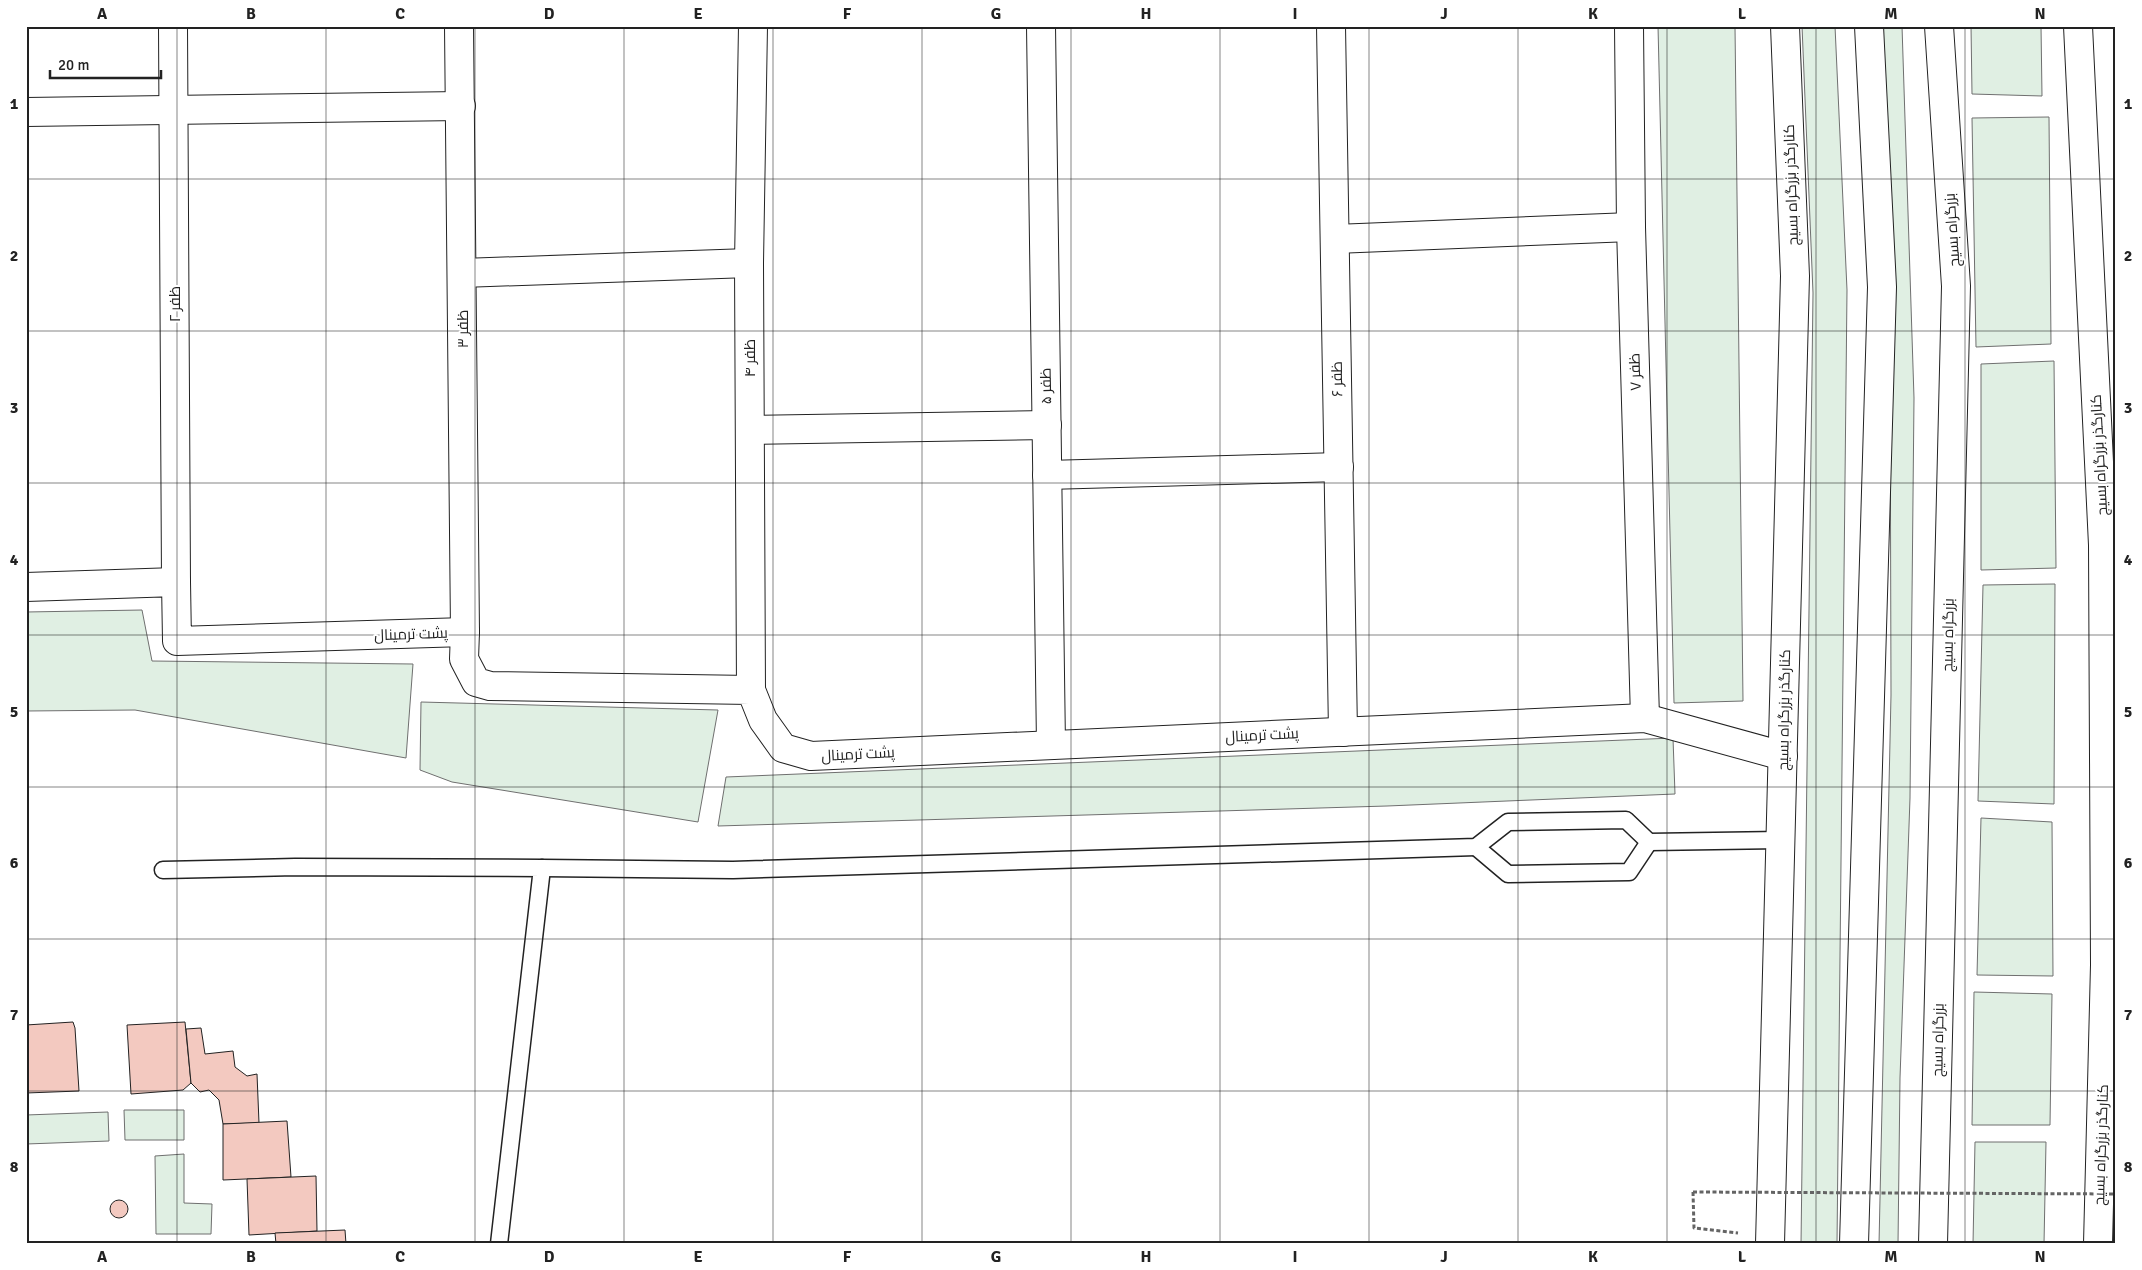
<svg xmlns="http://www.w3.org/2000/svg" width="2142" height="1270" font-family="Signika,Cairo,sans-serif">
  <rect width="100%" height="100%" fill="#fff"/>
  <g fill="#e0efe3" stroke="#6f6f6f">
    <polygon points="1658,26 1735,26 1743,701 1674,703"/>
    <polygon points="1802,26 1835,26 1847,290 1837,1244 1801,1244 1813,293"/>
    <polygon points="1880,26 1902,26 1914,398 1910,798 1900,1078 1898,1244 1879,1244 1891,695 1890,336"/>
    <polygon points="1971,26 2041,26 2042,96 1972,94"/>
    <polygon points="2049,117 2051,344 1976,347 1972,118"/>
    <polygon points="2054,361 2056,568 1981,570 1981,364"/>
    <polygon points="2055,584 2054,804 1978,801 1983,585"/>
    <polygon points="142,610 152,661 413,664 406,758 135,710 26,711 26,612"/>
    <polygon points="421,702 718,710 698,822 452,782 420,770"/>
    <polygon points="1673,738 1675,794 1387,806 718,826 726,777"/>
    <polygon points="1981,818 2052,822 2053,976 1977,975"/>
    <polygon points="1974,992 2052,994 2050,1125 1972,1125"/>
    <polygon points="124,1110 184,1110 184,1140 125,1140"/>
    <polygon points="108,1112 109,1141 26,1144 26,1115"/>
    <polygon points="1975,1142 2046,1142 2044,1244 1973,1244"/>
    <polygon points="184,1154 184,1203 212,1204 211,1234 156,1234 155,1156"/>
  </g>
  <g fill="#f3c9c0" stroke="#222">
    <polygon points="73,1022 75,1028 79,1091 26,1093 26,1025"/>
    <polygon points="185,1022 191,1083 183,1090 131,1094 127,1025"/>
    <polygon points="201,1028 205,1054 233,1051 235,1067 247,1076 257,1074 259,1123 223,1124 219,1100 209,1090 200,1092 191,1083 186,1029"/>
    <polygon points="287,1121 291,1177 223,1180 223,1124"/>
    <polygon points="316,1176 317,1231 249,1235 247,1179"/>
    <circle cx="119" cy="1209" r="9"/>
    <polygon points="345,1230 346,1244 276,1244 275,1233"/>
  </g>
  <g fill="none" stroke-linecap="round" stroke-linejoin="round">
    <g stroke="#222" stroke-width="19">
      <g id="service">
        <polyline points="1476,847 1508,874 1629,872 1649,842"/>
        <polyline points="542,868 733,870 1476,847 1508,822 1626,820 1649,842 1780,840"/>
        <polyline points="163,870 295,867 542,868 499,1244"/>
      </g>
    </g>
    <g stroke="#222" stroke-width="30">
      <g id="minor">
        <polyline points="173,26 176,582"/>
        <polyline points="459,26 465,632"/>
        <polyline points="1041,26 1051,745"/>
        <polyline points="1331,26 1343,732"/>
        <polyline points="1629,26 1631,227 1645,718"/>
        <polyline points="26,112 461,106"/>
        <polyline points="1335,239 1631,227"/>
        <polyline points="462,273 749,263"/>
        <polyline points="751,430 1047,425"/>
        <polyline points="1047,475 1339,467"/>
        <polyline points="26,587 176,582 177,641 465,632 464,659 476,682 490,686 751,690 763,720 783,748 811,756 1645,718 1783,756"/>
        <polyline points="751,690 749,263 753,26"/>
      </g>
    </g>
    <g stroke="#222" stroke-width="30">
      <g id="tertiary">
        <polyline points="2078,26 2103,545 2105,965 2098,1244"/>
        <polyline points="1770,1244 1795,276 1785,26"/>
      </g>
    </g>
    <g stroke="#222" stroke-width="30">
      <g id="trunk">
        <polyline points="1854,1244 1882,287 1869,26"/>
        <polyline points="1933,1244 1956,286 1939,26"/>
      </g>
    </g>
    <polyline stroke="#646464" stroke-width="3" stroke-dasharray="4 2.5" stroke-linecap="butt" points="1693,1192 1694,1228 1738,1233"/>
    <use href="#service" stroke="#fff" stroke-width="16"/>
    <use href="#minor" stroke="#fff" stroke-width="28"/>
    <use href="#tertiary" stroke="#fff" stroke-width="28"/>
    <use href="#trunk" stroke="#fff" stroke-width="28"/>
    <polyline stroke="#646464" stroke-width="3" stroke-dasharray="4 2.5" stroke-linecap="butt" points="1693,1192 2116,1194"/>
  </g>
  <path fill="none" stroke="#222" stroke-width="1" stroke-opacity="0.55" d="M 177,26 L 177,1244M 326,26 L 326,1244M 475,26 L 475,1244M 624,26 L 624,1244M 773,26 L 773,1244M 922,26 L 922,1244M 1071,26 L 1071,1244M 1220,26 L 1220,1244M 1369,26 L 1369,1244M 1518,26 L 1518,1244M 1667,26 L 1667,1244M 1816,26 L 1816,1244M 1965,26 L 1965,1244M 26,179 L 2116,179M 26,331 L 2116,331M 26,483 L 2116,483M 26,635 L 2116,635M 26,787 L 2116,787M 26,939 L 2116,939M 26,1091 L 2116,1091"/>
  <g text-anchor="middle" stroke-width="4" stroke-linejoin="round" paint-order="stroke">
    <g font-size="15" fill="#222" stroke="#fff">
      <text transform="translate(1791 185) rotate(-92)" y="5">کنارگذر بزرگراه بسیج</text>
      <text transform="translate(1952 230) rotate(-94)" y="5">بزرگراه بسیج</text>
      <text transform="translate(175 304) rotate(-90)" y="5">ظفر ۲</text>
      <text transform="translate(463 329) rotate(-90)" y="5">ظفر ۳</text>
      <text transform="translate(750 358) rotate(-90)" y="5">ظفر ۴</text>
      <text transform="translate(1635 372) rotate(-92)" y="5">ظفر ۷</text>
      <text transform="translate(1337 379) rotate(-91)" y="5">ظفر ۶</text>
      <text transform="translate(1046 386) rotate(-91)" y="5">ظفر ۵</text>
      <text transform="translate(2099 455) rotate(-93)" y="5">کنارگذر بزرگراه بسیج</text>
      <text transform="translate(411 634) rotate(-2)" y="5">پشت ترمینال</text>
      <text transform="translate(1948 635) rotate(-89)" y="5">بزرگراه بسیج</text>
      <text transform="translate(1784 710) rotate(-89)" y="5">کنارگذر بزرگراه بسیج</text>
      <text transform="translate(1262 735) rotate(-3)" y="5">پشت ترمینال</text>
      <text transform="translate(858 754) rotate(-3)" y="5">پشت ترمینال</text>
      <text transform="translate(1938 1040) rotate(-89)" y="5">بزرگراه بسیج</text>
      <text transform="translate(2101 1145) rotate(-88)" y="5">کنارگذر بزرگراه بسیج</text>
    </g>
  </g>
  <rect width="2142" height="1270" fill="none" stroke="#ffffff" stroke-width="55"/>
  <path d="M50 70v8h111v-8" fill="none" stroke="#222222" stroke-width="2.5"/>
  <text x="58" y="70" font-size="15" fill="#222222" stroke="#ffffff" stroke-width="4" paint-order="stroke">20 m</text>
  <rect x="28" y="28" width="2086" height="1214" fill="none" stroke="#222" stroke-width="2"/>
  <g font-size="16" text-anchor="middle" font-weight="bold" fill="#222">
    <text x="102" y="19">A</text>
    <text x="251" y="19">B</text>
    <text x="400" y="19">C</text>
    <text x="549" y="19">D</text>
    <text x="698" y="19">E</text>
    <text x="847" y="19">F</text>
    <text x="996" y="19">G</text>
    <text x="1146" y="19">H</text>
    <text x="1295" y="19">I</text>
    <text x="1444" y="19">J</text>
    <text x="1593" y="19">K</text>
    <text x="1742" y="19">L</text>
    <text x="1891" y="19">M</text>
    <text x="2040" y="19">N</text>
    <text x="14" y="109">1</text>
    <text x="2128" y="109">1</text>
    <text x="14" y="261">2</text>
    <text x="2128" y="261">2</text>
    <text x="14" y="413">3</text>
    <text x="2128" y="413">3</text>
    <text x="14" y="565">4</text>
    <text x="2128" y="565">4</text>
    <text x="14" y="717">5</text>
    <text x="2128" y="717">5</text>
    <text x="14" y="868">6</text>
    <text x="2128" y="868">6</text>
    <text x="14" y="1020">7</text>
    <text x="2128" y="1020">7</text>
    <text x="14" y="1172">8</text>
    <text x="2128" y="1172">8</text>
    <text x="102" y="1262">A</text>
    <text x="251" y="1262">B</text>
    <text x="400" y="1262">C</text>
    <text x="549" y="1262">D</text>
    <text x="698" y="1262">E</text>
    <text x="847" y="1262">F</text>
    <text x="996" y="1262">G</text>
    <text x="1146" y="1262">H</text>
    <text x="1295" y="1262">I</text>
    <text x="1444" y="1262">J</text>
    <text x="1593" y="1262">K</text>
    <text x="1742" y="1262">L</text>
    <text x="1891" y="1262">M</text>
    <text x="2040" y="1262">N</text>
  </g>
</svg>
